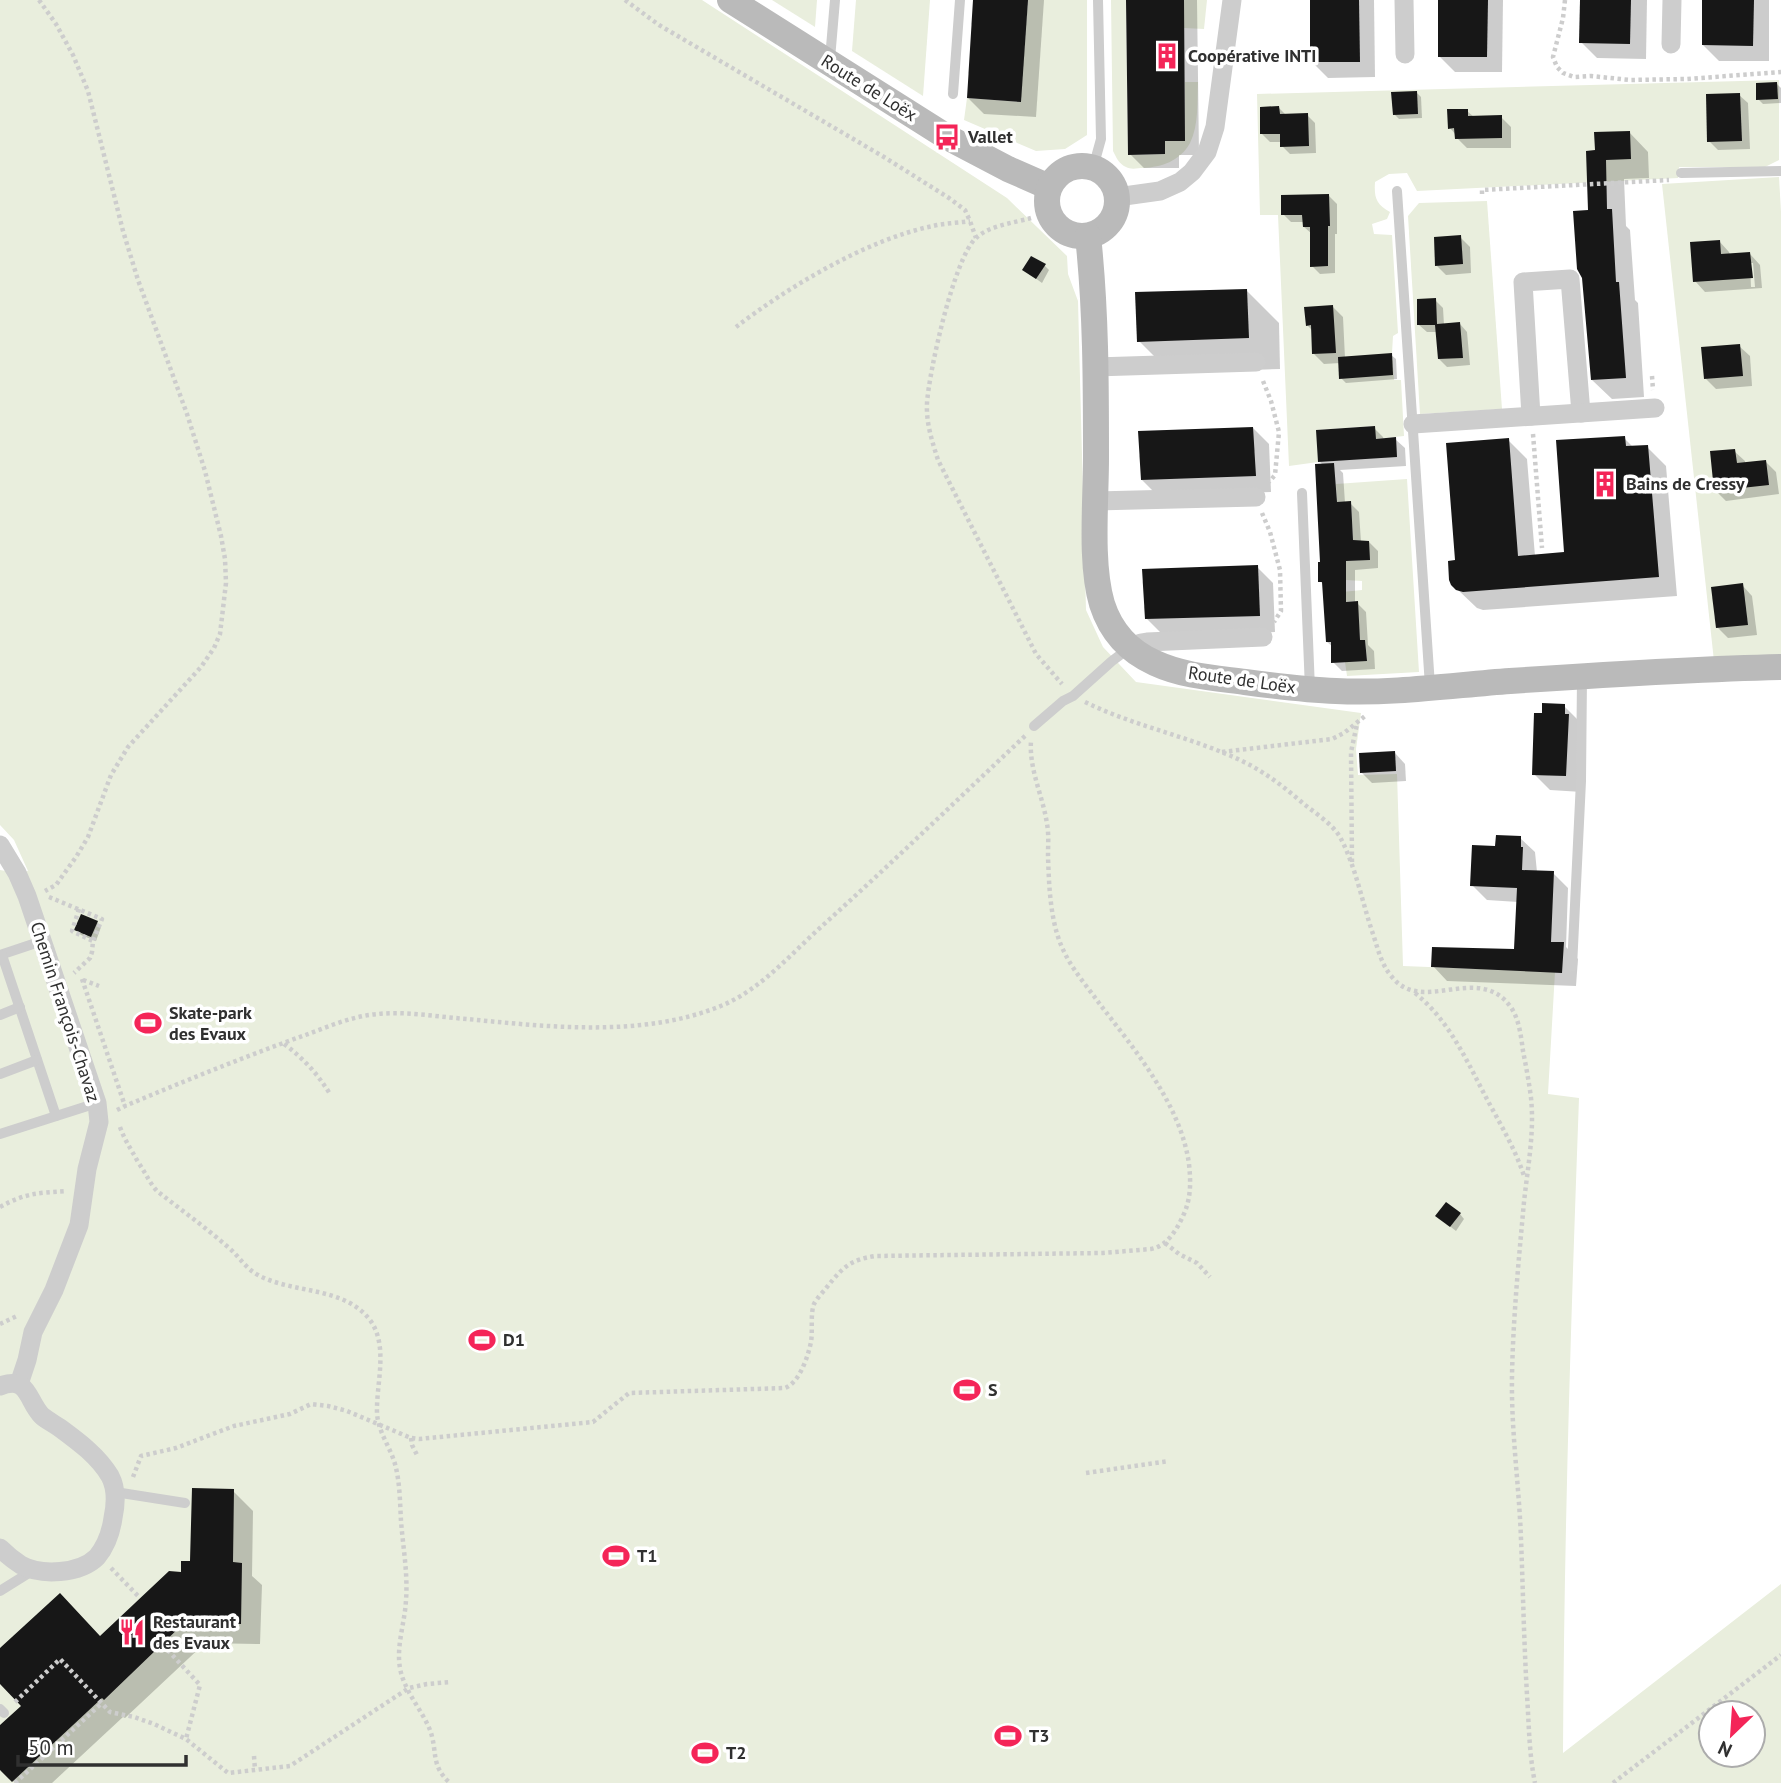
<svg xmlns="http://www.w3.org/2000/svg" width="1781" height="1783" font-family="'PT Sans',sans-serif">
  <rect width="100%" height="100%" fill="#fff"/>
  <g fill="#e9eedd" fill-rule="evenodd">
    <path d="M 0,0 L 702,0 L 1007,198 L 1067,256 L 1068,274 L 1078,301 L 1086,610 L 1103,647 L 1136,682 L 1361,713 L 1356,749 L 1358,775 L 1397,774 L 1403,966 L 1555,972 L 1548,1094 L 1579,1098 C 1571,1317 1564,1535 1563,1753 L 1781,1584 L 1781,1783 L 0,1783 L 0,870 L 17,873 L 28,871 L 14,840 L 0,825 ZM 1711,1713 L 1753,1713 L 1753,1755 L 1711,1755 Z"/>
    <polygon points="772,0 817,0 815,27"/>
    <polygon points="856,0 930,0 923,96 852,51"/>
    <polygon points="1028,0 1087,0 1087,135 1065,149 1036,151 964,120 967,98 1020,102"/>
    <path d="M 1111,0 L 1126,0 L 1128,155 L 1165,154 L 1165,141 L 1185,141 L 1185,82 L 1198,82 C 1197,102 1199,125 1190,143 C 1180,161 1162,167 1143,168 C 1138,168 1131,170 1126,167 C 1119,164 1116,157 1113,151 Z"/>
    <polygon points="1183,0 1207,0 1204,29 1184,28"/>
    <path d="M 1779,80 L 1779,160 L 1765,167 L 1679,167 L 1678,178 L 1417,191 L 1407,173 L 1389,174 L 1375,182 C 1374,198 1376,204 1390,212 L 1387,219 L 1372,224 L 1374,234 L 1392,235 L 1398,333 L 1393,336 L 1392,353 L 1394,380 L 1401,380 L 1404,436 L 1376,439 L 1374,426 L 1317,430 L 1318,462 L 1289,466 L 1278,215 L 1260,215 L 1257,94 Z"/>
    <polygon points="1779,177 1781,212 1781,658 1714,661 1662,184"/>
    <polygon points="1487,201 1502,409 1420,414 1408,216 1419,203"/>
    <polygon points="1407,479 1419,672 1347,676 1345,662 1367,660 1365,640 1360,640 1357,601 1343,602 1342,592 1362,590 1362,581 1346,580 1346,567 1336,568 1336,562 1360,560 1353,540 1351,502 1337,502 1336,484"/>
  </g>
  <g fill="#0003" fill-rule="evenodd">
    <polygon points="975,0 1044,0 1036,117 984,114 968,98"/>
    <polygon points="1128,0 1197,0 1199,155 1179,155 1179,168 1144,168 1130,154"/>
    <polygon points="1312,0 1374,0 1375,77 1328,78 1312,62"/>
    <polygon points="1439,0 1503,0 1502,72 1455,72 1439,56"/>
    <polygon points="1582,0 1647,0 1646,59 1597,58 1581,42"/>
    <polygon points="1704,0 1769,0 1769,61 1719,61 1703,45"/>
    <polygon points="1777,84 1781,88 1781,103 1763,104 1758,99"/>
    <polygon points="1416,92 1421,97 1422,118 1399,119 1394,114"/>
    <polygon points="1739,95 1748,103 1750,149 1718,150 1709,141"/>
    <polygon points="1279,108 1287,116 1307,115 1315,123 1316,153 1290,154 1282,146 1282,142 1270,142 1262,134"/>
    <polygon points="1467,111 1474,117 1501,117 1511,127 1511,148 1467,148 1457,138 1456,135 1450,128"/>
    <polygon points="1629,132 1648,152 1649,178 1624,179 1626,226 1630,230 1635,300 1638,303 1644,397 1612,399 1592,380 1590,212 1596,152"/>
    <polygon points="1329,196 1337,204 1337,234 1335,234 1335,273 1320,274 1312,266 1312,234 1304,227 1304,222 1291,222 1283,214"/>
    <polygon points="1460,237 1470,247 1471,273 1446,275 1437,266"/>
    <path d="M 1719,241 L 1729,252 L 1730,255 L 1750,254 L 1760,265 L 1762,288 L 1705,292 L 1695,281 ZM 1750,263 L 1753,263 L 1755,287 L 1751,287 Z"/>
    <polygon points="1045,266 1049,270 1042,283 1024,270"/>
    <polygon points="1247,291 1279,323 1280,369 1171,373 1139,341"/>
    <polygon points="1435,300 1443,308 1444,325 1460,324 1467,332 1470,365 1447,367 1439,359 1438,332 1427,332 1419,325"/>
    <polygon points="1333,307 1343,317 1345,358 1391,355 1396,359 1397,379 1346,383 1341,378 1340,363 1324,364 1314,354 1313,331 1307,325"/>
    <polygon points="1739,346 1750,356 1752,386 1716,389 1706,379"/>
    <polygon points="1253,428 1269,444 1271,492 1158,496 1142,480"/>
    <polygon points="1374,428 1383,437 1384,440 1395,439 1405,448 1406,466 1340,470 1343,473 1345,503 1350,503 1359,512 1361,542 1369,542 1378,551 1378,568 1355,570 1355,603 1357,603 1366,612 1368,645 1374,651 1375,669 1342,671 1333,662 1333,647 1327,642 1324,585 1320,581 1322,564 1323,465 1320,462"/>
    <polygon points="1624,438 1634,448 1647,447 1666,466 1677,596 1483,610 1477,608 1457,589 1457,562 1508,440 1527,459 1535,556 1566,554"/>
    <polygon points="1734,451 1745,461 1745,464 1766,462 1776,472 1779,494 1726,501 1715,490"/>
    <polygon points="1257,567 1273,583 1275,632 1163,635 1147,619"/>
    <polygon points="1742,585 1752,596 1757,635 1728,638 1717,627"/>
    <polygon points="1564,706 1580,722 1582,792 1550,790 1534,774 1543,715"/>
    <polygon points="1395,753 1405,764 1406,781 1372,783 1361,772"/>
    <polygon points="1520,838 1535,852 1537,872 1553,873 1568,888 1566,947 1578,959 1576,986 1447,981 1433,966 1516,951 1518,902 1487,900 1472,885 1497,848"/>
    <polygon points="97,922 101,927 96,941 81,935 76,930"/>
    <polygon points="1460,1214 1464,1219 1456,1231 1442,1220"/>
    <polygon points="233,1491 253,1511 252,1576 262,1585 260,1644 205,1643 125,1718 123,1717 52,1783 15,1783 0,1767 0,1728 23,1706 0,1681 0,1651 101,1638 182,1574 192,1563"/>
  </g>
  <g fill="#171717">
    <polygon points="973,0 1028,0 1021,102 967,98"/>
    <polygon points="1126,0 1184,0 1185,141 1165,141 1165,154 1128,155"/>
    <polygon points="1310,0 1359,0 1360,62 1310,62"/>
    <polygon points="1438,0 1488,0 1487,57 1438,57"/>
    <polygon points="1580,0 1631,0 1630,44 1579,43"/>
    <polygon points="1702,0 1754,0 1753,46 1702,45"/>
    <polygon points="1777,82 1778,99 1756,100 1756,83"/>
    <polygon points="1417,91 1418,114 1393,115 1391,92"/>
    <polygon points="1740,93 1742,141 1707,142 1706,94"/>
    <polygon points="1279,106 1280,114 1308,113 1309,146 1280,147 1280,134 1260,134 1260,107"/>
    <polygon points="1447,109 1468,109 1468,116 1502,115 1502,138 1455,139 1454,128 1448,129"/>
    <polygon points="1630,131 1631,159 1606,160 1607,209 1612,209 1616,282 1619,282 1626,378 1591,380 1582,278 1577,269 1573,211 1588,210 1586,151 1595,150 1594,132"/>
    <polygon points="1329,194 1330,226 1328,226 1328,266 1310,267 1310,227 1303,227 1302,215 1281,215 1281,195"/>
    <polygon points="1461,235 1463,264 1435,266 1434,237"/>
    <polygon points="1720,240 1721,254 1750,252 1753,278 1693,282 1690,242"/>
    <polygon points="1031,256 1046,264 1036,279 1022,270"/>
    <polygon points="1247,289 1249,338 1137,342 1135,292"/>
    <polygon points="1436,298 1437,324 1460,322 1463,358 1438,359 1435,325 1417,325 1417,299"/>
    <polygon points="1333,305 1336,353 1312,354 1311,325 1306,326 1304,307"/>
    <polygon points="1740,344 1743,376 1704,379 1701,347"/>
    <polygon points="1392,353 1393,375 1339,379 1338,357"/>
    <polygon points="1375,426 1376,439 1396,437 1397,457 1318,462 1316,430"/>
    <polygon points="1253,427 1256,476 1141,480 1138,431"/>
    <polygon points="1625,436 1626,446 1648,445 1659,577 1463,592 1456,590 1451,585 1449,580 1448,561 1455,560 1446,443 1509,438 1518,556 1564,552 1556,440"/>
    <polygon points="1735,449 1737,463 1766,460 1769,485 1714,491 1710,451"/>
    <polygon points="1334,463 1337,502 1351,501 1353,540 1369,541 1370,560 1346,561 1346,602 1358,601 1360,640 1365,640 1367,661 1331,663 1331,642 1326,642 1322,582 1318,582 1318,562 1320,562 1315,464"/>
    <polygon points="1258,565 1260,616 1145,619 1142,569"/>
    <polygon points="1743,583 1748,625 1716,628 1711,587"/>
    <polygon points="1542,703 1565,704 1565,714 1569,714 1566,776 1532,775 1534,713 1542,713"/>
    <polygon points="1395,751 1396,771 1360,773 1359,753"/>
    <polygon points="1496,835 1521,836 1521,847 1523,847 1522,870 1554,871 1551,942 1564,942 1562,973 1431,967 1432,947 1514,949 1517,888 1470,886 1472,845 1495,846"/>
    <polygon points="81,914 98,921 91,937 74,930"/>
    <polygon points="1446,1202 1461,1213 1450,1227 1435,1216"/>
    <polygon points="192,1488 234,1489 233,1562 242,1563 241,1624 184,1623 104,1700 102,1698 12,1782 0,1770 0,1725 21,1706 0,1684 0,1648 60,1593 100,1636 169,1571 181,1572 181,1561 190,1561"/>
  </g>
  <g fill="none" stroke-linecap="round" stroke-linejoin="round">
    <g stroke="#cdcdcd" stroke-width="4.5" stroke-dasharray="3.5 3.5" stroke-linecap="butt">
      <polyline points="39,0 56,24 73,55 88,91 123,231 138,280 187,414 205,471 221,536 225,559 226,583 220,634 214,648 201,667 128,747 111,775 88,837 76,857 56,885 45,891"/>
      <polyline points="625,0 659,25 884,157 949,198 965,210 970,221 976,238"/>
      <polyline points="1565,0 1563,18 1553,57 1557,67 1563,73 1574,77 1591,76 1630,80 1687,79 1781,72"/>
      <polyline points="1482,194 1482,190 1669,180"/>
      <path d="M 1031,218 C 1014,223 990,225 976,238 C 954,258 929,372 927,403 C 926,423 932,441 938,460 L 1036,654 L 1062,684"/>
      <path d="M 736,327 C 788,287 868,239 933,226 C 945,223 958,223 970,221"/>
      <polyline points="1652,376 1653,390"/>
      <polyline points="1263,381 1271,401 1279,432 1275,475 1269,482"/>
      <polyline points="1533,434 1542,548"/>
      <polyline points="1262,513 1270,532 1280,570 1281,611 1274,622"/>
      <path d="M 1085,702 C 1138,728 1198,738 1250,765 C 1270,776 1288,790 1305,805 C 1317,814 1332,824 1340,837 C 1356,867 1362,902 1373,934 C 1378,949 1381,964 1392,977 C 1422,1015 1478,963 1510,1006 C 1519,1018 1521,1036 1523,1051 C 1526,1066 1529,1082 1531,1098 C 1535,1136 1526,1175 1523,1213 C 1518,1267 1513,1322 1512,1376 C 1511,1431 1519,1484 1521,1539 C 1523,1591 1524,1643 1527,1695 C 1529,1725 1529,1754 1535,1783"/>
      <polyline points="1222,752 1332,739 1344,733 1365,716"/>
      <polyline points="1352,862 1351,752 1357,724"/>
      <polyline points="49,897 102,919 93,941 92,952 90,958 74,973"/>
      <polyline points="79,909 72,931 93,941"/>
      <polyline points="82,979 125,1106"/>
      <polyline points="83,980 99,986"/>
      <path d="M 1415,993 C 1451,1022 1468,1064 1489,1103 C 1502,1127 1516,1151 1524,1176"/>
      <path d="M 284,1044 C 303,1058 317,1073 330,1094"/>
      <path d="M 117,1110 L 125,1106 C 182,1082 239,1059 297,1038 C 323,1029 350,1016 378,1014 C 407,1011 438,1017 467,1019 C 550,1027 645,1038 723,1005 C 761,989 791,954 822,926 C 891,864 958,799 1026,735"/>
      <path d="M 120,1127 C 125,1141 131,1149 138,1162 C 145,1172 149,1182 157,1191 C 180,1209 205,1227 228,1247 C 239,1256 245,1268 258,1275 C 293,1294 344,1286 370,1320 C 389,1346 376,1384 377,1413 C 378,1433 392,1449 396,1468 C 400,1485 400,1504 401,1521 C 403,1547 408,1574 406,1600 C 405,1622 396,1646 400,1668 C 404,1691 422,1710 430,1730 C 438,1752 430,1765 450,1783"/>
      <path d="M 0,1207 C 25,1193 38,1193 66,1191"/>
      <polyline points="1165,1243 1179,1254 1197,1263 1210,1277"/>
      <polyline points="0,1324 17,1316"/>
      <polyline points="411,1438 412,1445 417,1455"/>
      <polyline points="1086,1473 1169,1461"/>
      <path d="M 133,1477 L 141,1456 L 176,1448 L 234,1426 L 290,1414 L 311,1404 L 328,1406 L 347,1411 L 411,1438 L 419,1439 L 593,1422 L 629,1393 L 785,1388 C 800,1382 808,1356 811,1342 C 813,1330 810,1315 814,1304 C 817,1298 823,1292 827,1287 C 843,1267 850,1260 875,1256 L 1103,1253 L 1151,1249 C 1167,1246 1176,1231 1183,1216 C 1191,1199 1191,1183 1189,1164 C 1181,1105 1135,1050 1099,1003 C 1086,985 1070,967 1061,945 C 1050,918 1049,885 1048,856 C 1048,846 1049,834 1047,824 C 1043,796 1029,770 1031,741"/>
      <polyline points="111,1568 140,1598"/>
      <polyline points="163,1645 200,1685 186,1739"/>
      <polyline points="15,1702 60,1659 110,1712 134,1717 154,1724 186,1739 228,1773 290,1766 409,1688 427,1684 451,1682"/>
      <polyline points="254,1756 255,1770"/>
      <polyline points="15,1783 102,1703"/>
      <polyline points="1613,1783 1781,1655"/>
    </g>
    <g stroke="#cdcdcd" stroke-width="10">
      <polyline points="830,59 835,0"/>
      <polyline points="953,94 960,0"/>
      <polyline points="1093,168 1101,139 1098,0"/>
      <polyline points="1681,173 1781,171"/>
      <polyline points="1397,191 1430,686"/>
      <polyline points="1302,493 1310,689"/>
      <polyline points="1034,726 1063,701 1073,696 1112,661 1128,649"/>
      <polyline points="0,955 42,941"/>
      <polyline points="2,955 56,1116"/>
      <polyline points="1572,967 1581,781 1582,677"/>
      <polyline points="0,1015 20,1007"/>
      <polyline points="0,1074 37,1060"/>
      <polyline points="0,1134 97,1103"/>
      <polyline points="115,1492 185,1503"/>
      <polyline points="0,1591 32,1571"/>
      <polyline points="0,1709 4,1713"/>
    </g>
    <g stroke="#cdcdcd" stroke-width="19">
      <polyline points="1404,0 1405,54"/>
      <polyline points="1671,44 1672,0"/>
      <polyline points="1117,197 1160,191 1180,182 1192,172 1207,152 1215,127 1232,0"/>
      <polyline points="1095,367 1256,362"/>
      <polyline points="1531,416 1523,282 1570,279 1581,413"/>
      <polyline points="1413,424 1655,408"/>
      <polyline points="1096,501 1256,497"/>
      <polyline points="1129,648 1141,643 1147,642 1263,637"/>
      <polyline points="0,845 17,873 27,896 97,1103 99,1122 87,1169 79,1225 54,1290 33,1332 27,1360 19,1384"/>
      <path d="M 0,1386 C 29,1375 27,1401 42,1416 C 47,1420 54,1424 60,1428 C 79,1442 98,1456 110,1476 C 117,1489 116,1504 113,1518 C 111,1532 106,1546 97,1557 C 80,1574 41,1576 21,1565 C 13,1560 6,1554 0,1548"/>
    </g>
    <g stroke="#bababa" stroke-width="26">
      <polyline points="730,0 947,137 1008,169 1049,187"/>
      <circle cx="1082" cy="201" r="35"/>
      <path d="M 1088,236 C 1096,310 1096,384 1096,458 C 1096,502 1090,564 1102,604 C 1111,632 1128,651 1155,663 C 1183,676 1215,678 1245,682 C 1275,686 1306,690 1336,691 C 1392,694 1454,685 1510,681 C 1600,675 1691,669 1781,667"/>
    </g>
  </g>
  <defs>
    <g id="building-bare" transform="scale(2.1)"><path d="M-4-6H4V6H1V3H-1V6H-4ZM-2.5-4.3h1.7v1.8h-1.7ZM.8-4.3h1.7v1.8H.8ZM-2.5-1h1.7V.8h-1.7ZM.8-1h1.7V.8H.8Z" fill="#f42558" stroke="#fff" stroke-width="2.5" paint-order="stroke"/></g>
    <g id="bus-bare" transform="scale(2.1)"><path d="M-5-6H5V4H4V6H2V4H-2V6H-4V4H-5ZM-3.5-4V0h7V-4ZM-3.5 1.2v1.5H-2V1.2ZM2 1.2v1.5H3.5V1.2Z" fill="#f42558" stroke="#fff" stroke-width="2.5" paint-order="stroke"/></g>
    <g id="stadium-bare" transform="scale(2.1)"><path d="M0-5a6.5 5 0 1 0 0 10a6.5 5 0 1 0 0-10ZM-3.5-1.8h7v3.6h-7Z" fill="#f42558" stroke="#fff" stroke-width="2.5" paint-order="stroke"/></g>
    <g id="restaurant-bare" transform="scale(2.1)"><path d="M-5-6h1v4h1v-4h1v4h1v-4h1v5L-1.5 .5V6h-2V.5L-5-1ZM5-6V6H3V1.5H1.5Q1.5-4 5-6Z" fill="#f42558" stroke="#fff" stroke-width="2.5" paint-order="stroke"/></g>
  </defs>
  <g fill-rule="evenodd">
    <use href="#building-bare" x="1167" y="56"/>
    <use href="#bus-bare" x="947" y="137"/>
    <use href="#building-bare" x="1605" y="484"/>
    <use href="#stadium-bare" x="148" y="1023"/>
    <use href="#stadium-bare" x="482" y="1340"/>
    <use href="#stadium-bare" x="967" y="1390"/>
    <use href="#stadium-bare" x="616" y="1556"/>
    <use href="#restaurant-bare" x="132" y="1632"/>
    <use href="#stadium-bare" x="1008" y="1736"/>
    <use href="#stadium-bare" x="705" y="1753"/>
  </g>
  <g text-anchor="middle" stroke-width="7" stroke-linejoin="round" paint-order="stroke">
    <g font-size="18" font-weight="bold" fill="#303030" stroke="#fff" text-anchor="start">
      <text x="1188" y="62">Coopérative INTI</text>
      <text x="968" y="143">Vallet</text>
      <text x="1626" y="490">Bains de Cressy</text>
      <text x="169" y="1019">Skate-park<tspan x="169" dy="21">des Evaux</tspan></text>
      <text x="503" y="1346">D1</text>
      <text x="988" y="1396">S</text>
      <text x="637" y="1562">T1</text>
      <text x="153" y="1628">Restaurant<tspan x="153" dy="21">des Evaux</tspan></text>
      <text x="1029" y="1742">T3</text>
      <text x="726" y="1759">T2</text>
    </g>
    <g font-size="18" fill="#303030" stroke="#fff">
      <text transform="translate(869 88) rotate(32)" y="6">Route de Loëx</text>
      <text transform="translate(1242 680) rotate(8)" y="6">Route de Loëx</text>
      <text transform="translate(65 1012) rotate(72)" y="6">Chemin François-Chavaz</text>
    </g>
  </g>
  <g transform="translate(1732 1734) rotate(205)"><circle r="33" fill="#ffffff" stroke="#acacac" stroke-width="2"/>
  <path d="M0-5L12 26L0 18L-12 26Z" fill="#f42558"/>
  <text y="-10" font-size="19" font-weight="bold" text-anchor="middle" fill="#303030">N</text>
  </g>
  <path d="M18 1755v10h168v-10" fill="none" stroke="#303030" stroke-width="3.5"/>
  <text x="28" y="1755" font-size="21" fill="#303030" stroke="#ffffff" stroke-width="5" paint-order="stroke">50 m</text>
</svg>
